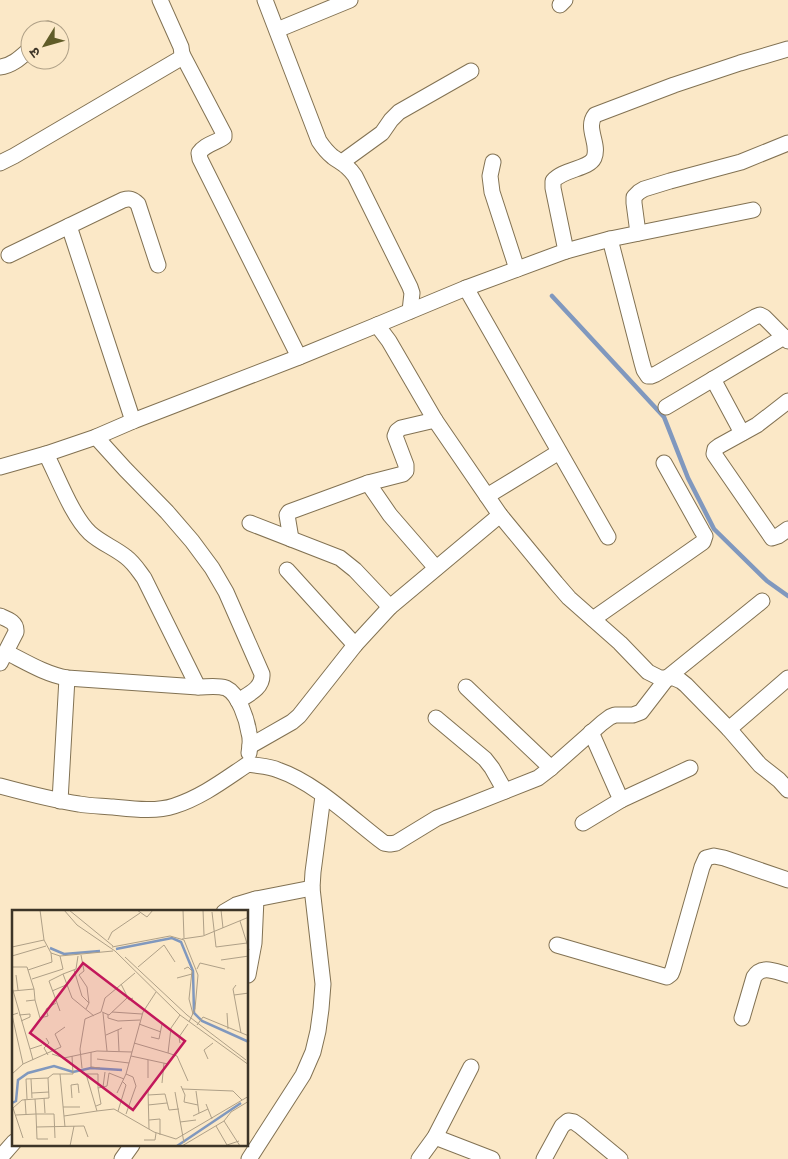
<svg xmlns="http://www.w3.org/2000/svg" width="788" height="1159" font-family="Lato,'Noto Sans Devanagari',sans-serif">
  <rect width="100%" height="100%" fill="#fbe8c7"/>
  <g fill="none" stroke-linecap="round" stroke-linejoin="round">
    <polyline stroke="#8098be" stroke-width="4.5" points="552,296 664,417 688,478 714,529 767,581 788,596"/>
    <g stroke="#827253" stroke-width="17">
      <g id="minor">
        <path d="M 265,0 L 319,141 C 323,147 328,153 333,157 C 343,164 348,166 355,176 L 410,287 L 412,293 L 410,311"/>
        <polyline points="560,5 565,0"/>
        <polyline points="47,30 48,29"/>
        <polyline points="277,30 350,0"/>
        <path d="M 182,54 L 224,134 L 224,137 C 216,143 205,144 199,153 L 200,159 L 299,357"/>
        <path d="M 0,67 C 12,66 21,57 30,49"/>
        <polyline points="342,162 382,133 391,120 399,112 471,71"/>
        <polyline points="493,162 490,176 492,192 517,269"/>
        <polyline points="0,163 14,156 181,58 182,54 181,47 160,0"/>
        <polyline points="69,226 133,421"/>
        <polyline points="638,233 634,203 634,197 639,192 644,189 670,181 741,162 788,143"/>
        <polyline points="610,239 642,363 644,370 648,376 651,376 656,374 755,317 760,315 764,317 784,337"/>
        <polyline points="566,251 610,239 753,210"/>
        <path d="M 9,255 L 123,200 C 130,198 133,199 138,204 L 158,265"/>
        <polyline points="466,288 608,537"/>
        <path d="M 377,325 L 466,288 L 566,251 L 553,188 L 553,181 C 563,169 589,169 594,158 C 600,144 585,128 595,115 L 674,85 L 740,63 L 788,49"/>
        <polyline points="713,379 742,433"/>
        <polyline points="788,401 757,425 719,446 715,449 714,454 772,538 778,536 788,529"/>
        <polyline points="666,407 784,337 788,341"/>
        <path d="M 96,437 L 125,469 L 167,512 L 192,541 L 212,568 L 226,592 L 262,674 C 263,688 249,694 238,701"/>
        <path d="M 46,454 C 58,477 72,516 90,533 C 101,543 115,548 126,557 C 134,563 138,570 144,578 L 198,687"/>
        <polyline points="0,467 46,454 96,437 133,421 299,357 377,325 389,341 435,420 500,515 556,583 569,598 620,643 648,672 660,678 674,678 681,681 686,685 729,729 760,765 779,780 788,790"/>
        <polyline points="368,483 390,515 436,568"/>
        <polyline points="487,496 559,452"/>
        <polyline points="250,523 340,558 355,570 390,607"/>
        <polyline points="291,539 287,515 289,512 368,483 403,474 406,471 406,465 395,436 397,431 401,428 435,420"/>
        <polyline points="287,570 355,645"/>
        <path d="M 0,616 C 7,619 17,622 16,632 L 0,663"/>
        <polyline points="593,619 703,542 705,536 702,531 664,463"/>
        <path d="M 6,652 C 26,662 45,674 67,678 L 198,687 C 207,687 217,685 226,688 C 239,694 247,720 249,733 C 251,739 250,747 249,753"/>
        <polyline points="466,687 551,768"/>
        <polyline points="436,718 485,759 492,768 505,791"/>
        <polyline points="729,729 788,678"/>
        <polyline points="250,746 292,722 299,716 355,645 390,607 500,515"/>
        <path d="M 0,786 C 26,793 52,800 79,804 C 90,806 102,806 113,807 C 133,809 156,812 174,806 C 202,797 224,780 248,764 C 258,766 269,766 278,770 C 316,783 352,819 384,843 L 390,844 L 396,843 L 437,818 L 538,778 L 551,768 L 602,723 L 610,717 L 615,715 L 633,715 L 641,712 L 668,677 L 762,601"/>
        <polyline points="621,800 690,768"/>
        <polyline points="60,801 67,678"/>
        <polyline points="583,823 621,800 591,732"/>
        <polyline points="224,912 236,905 256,899"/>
        <polyline points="557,945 667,977 671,974 673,969 702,867 706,858 714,856 724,858 788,880"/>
        <polyline points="248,975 254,943 256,899 312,888"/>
        <path d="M 742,1018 L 754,977 C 762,964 776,972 788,975"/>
        <polyline points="435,1137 492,1159"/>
        <polyline points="0,1158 14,1142"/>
        <polyline points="122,1159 132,1145"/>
        <polyline points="249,1159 303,1075 313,1052 318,1031 321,1009 323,984 312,888 313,872 323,796"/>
        <polyline points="419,1159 435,1137 471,1067"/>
        <polyline points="544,1159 562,1126 568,1121 574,1122 580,1126 620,1159"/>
      </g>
    </g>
    <use href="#minor" stroke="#fff" stroke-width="15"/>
  </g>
  <g transform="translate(12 910)">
    <rect width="236" height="236" fill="#fbe8c7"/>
    <path fill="none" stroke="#8098be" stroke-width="2.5" d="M 38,38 L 52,44 L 88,41M 104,39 L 160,28 L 169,32 L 181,61 L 182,103 L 190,111 L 237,132M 0,193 L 4,191 L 6,170 L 16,163 L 42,156 L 61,162 L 79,158 L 110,160M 165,236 L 229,193"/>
    <path fill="none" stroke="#afa087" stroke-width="1" d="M 28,0 L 32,30 L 39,43M 52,0 L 65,15 L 103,41 L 168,105 L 237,155M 57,0 L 101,36M 125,0 L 135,7 L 141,0M 171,0 L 172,28M 191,0 L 192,25M 209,0 L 211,18M 200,2 L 204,37 L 235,33M 228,11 L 237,40M 170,29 L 191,26 L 237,7M 96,30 L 100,22 L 128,3M 0,37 L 32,30M 100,37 L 158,26 L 172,30 L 186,65 L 183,99 L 177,112M 69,45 L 72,61 L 67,65 L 75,77 L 77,93M 0,46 L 34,36M 66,46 L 64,59 L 51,64 L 60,88 L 82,106M 113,47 L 175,105 L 234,150M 209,50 L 237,46M 0,57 L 15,57 L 22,79M 126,57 L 152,35 L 163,52M 172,59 L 176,57 L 180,61 L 177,89 L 181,104M 185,59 L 188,53 L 213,59M 16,60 L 40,52 L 39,43 L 48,46M 62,60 L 70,86 L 77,93 L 74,99M 4,65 L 6,80M 165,68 L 180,64M 20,69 L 51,59 L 48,46 L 101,41M 109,74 L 117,90 L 121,88M 224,75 L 221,79 L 229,123M 0,77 L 18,139M 1,81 L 22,79 L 23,90 L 14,91M 40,81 L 54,75M 222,85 L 237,83M 23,90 L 28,108 L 36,106 L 34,99 L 44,93M 48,101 L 37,71 L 51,64M 89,102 L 93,88 L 123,63M 90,102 L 97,105 L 115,88M 100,102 L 130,104M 6,103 L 0,105 L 11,154M 91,103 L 95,141M 215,103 L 216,119M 7,105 L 18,104 L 18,107 L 9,111M 96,105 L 96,108 L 106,111 L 128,110M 168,105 L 159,118 L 156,143 L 165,146 L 176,171M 127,114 L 149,122M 185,115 L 191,107 L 237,126M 106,120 L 107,141M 94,125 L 110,118M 139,127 L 147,129 L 150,114M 34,128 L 37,133 L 32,138 L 36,145M 122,133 L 156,143M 168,133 L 167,127 L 176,114M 79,142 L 79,157 L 88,158M 40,144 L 52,148 L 85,141 L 120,142 L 131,102 L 144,82M 119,146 L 156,154M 85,149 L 117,153M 196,149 L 192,140 L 201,133M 21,150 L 18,139 L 30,135M 70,158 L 68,139 L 73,109 L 89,102M 93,162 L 91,177 L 86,178 L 86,164 L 74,164 L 85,201 L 102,199 L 142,222 L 164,229 L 237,186M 0,164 L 11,154 L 49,137 L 43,124 L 53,117M 48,164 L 61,164 L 60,146M 136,168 L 136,150M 19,169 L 20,188M 150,173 L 152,153M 169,176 L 173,185 L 172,192 L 186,195M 91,177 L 95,176 L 97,163 L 112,169M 170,179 L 221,181 L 230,190M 136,180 L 137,219M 184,181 L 187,203M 163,182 L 172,233M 20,183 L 37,182M 105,183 L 114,164M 136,185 L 153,184 L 157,200 L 167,199M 32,188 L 33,203M 60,188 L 59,175 L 66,174 L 67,183M 13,189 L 14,204M 15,189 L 14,169 L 36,168M 23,189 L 24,204 L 42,204 L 43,228M 194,194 L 200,209M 136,195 L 155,193M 84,196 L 89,194 L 86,178M 51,197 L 68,197M 106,201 L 114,175 L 110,171M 114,204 L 124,176 L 121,167 L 114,164 L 120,142M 4,205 L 24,204 L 25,229 L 36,229M 52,206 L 85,201M 181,206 L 196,199M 137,210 L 148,209 L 148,225M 212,211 L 228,236M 168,212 L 184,210M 204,216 L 215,235M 24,217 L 72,216 L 76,227M 11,228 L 1,198 L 10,190 L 37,188 L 36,168 L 41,164 L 48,164 L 53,217M 132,230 L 143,230 L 144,223M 58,236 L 62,216M 170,236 L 212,211 L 219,202 L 237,191M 212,236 L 227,231"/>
    <path fill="#c2185b" fill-opacity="0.15" stroke="#c2185b" stroke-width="2.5" d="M 71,53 L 173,131 L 121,200 L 18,123 Z"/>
    <rect width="236" height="236" fill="none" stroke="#3c3427" stroke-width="2.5"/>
  </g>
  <g transform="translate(45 45) rotate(233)"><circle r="24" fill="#fbe8c7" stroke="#afa087"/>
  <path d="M0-4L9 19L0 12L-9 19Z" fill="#605c28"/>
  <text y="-8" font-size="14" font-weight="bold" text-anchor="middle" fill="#3c3427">उ</text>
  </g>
</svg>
